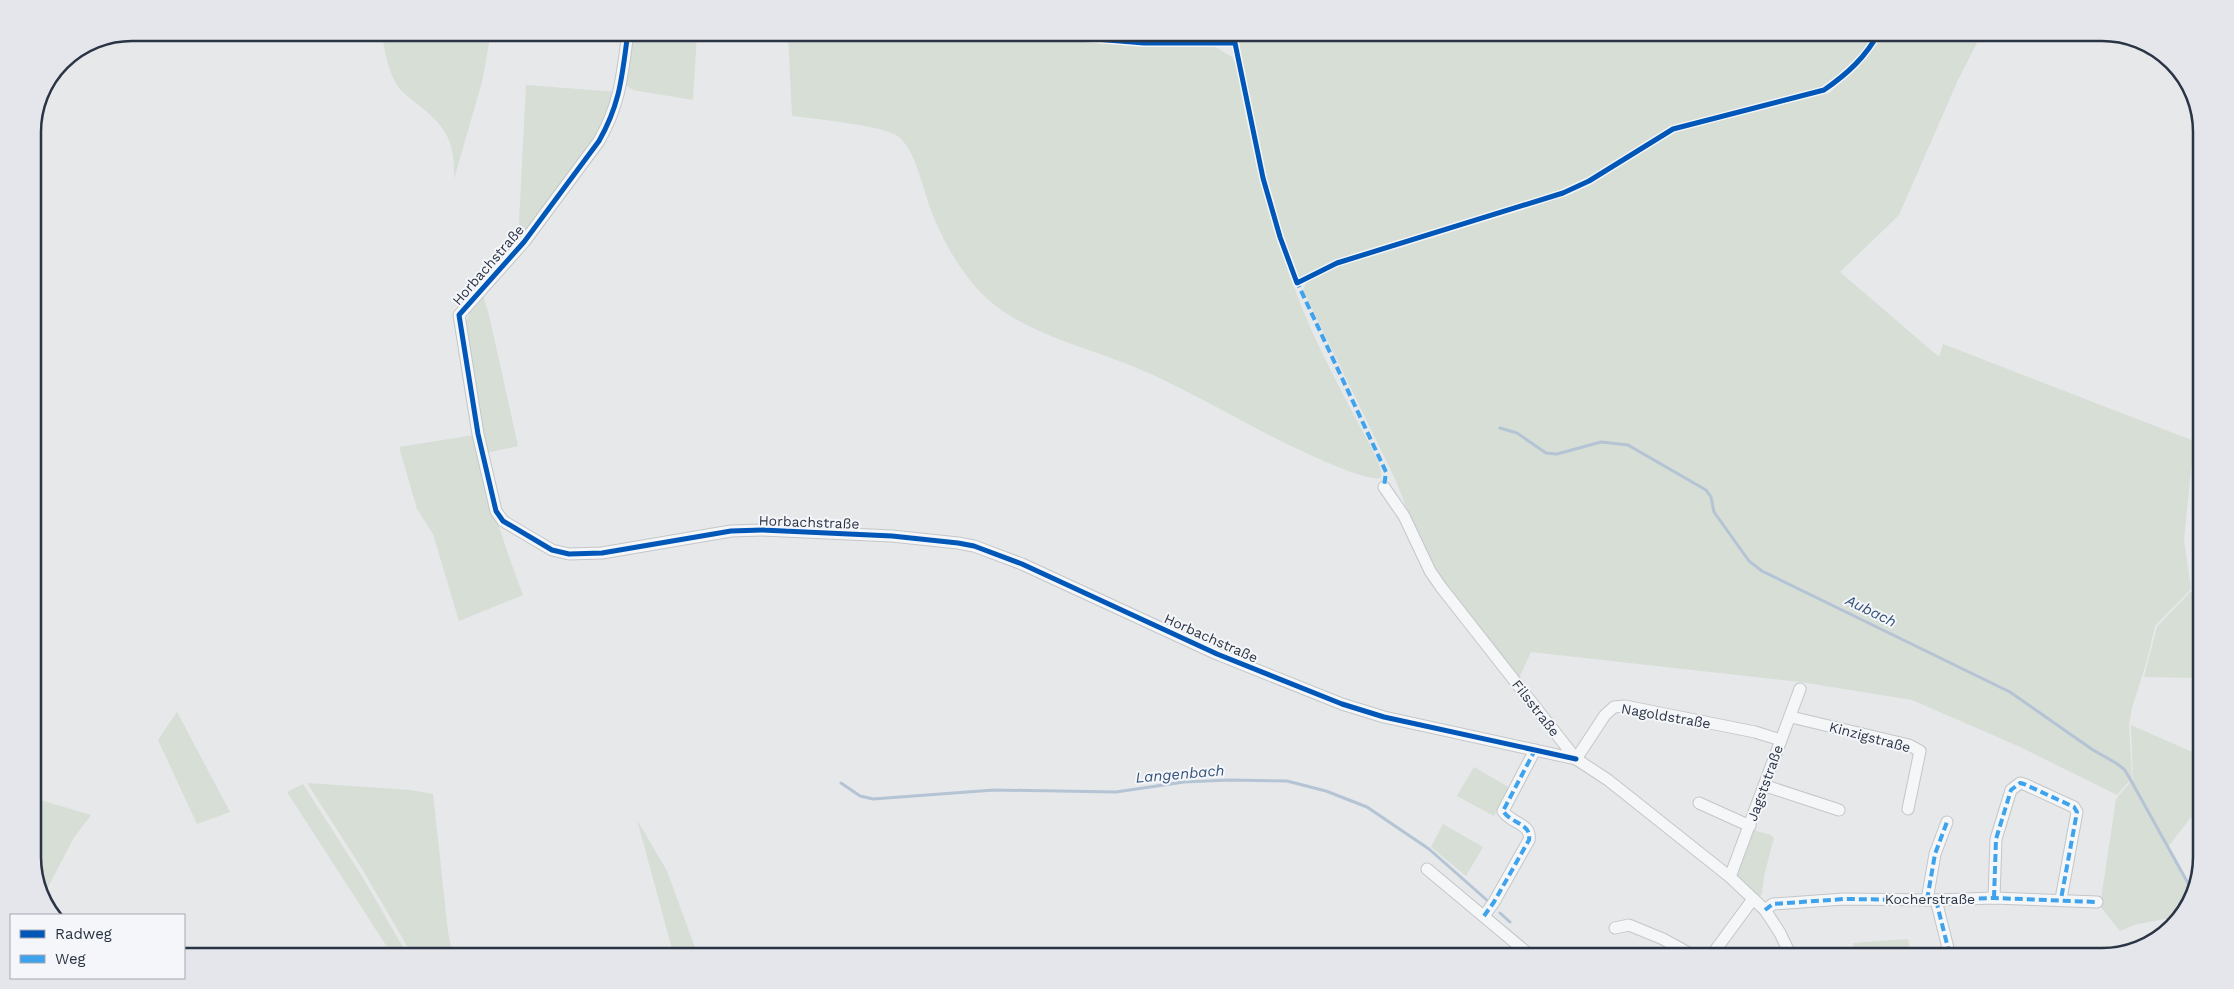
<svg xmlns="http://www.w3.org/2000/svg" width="2234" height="989" font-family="'Work Sans',sans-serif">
  <rect width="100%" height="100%" fill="#e6e8ea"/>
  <g fill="#d6ded6">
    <polygon points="1231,32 1231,36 1228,39 1220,40 1144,42 1039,33"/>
    <path d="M 382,33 L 491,33 L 482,82 L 454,179 C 455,143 448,129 420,106 C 413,100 405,95 399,88 C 389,74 384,50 382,33 Z"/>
    <polygon points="631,33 697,33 693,100 633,90 626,85"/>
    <path d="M 788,33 L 988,32 L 1144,45 L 1212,45 L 1232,57 L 1237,67 C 1251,155 1275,246 1311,329 C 1330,372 1354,414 1376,457 L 1381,470 L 1381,478 C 1366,482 1306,453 1289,445 C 1238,420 1189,390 1137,368 C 1085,346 1022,334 981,293 C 960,271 943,241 932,213 C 924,192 916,151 899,137 C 884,125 814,119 792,116 Z"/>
    <polygon points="1237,33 1237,32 1878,33 1851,67 1823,88 1672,127 1587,180 1565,191 1335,262 1301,279 1296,275 1283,238 1265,176"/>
    <polygon points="1882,33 1982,33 1958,80 1899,215 1840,272 1939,357 1943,344 2194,441 2184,540 2191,589 2155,626 2147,660 2132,708 2129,724 2132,778 2117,795 2018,746 1912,700 1801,682 1531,652 1519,678 1454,597 1425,555 1396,481 1303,290 1307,281 1337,265 1522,210 1564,195 1587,184 1672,131 1830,93 1867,56"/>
    <polygon points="526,85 617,92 605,125 518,243"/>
    <polygon points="483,295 489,315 518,446 486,453 465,323 472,308"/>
    <path d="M 474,435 C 486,490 503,542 523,595 L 459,621 L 433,534 L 417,509 L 399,447 Z"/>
    <polygon points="2191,591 2201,628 2201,678 2144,677 2157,627"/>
    <polygon points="177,712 230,812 197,824 158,740"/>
    <polygon points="2131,725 2201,756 2201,825 2191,817 2168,847 2194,893 2194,895 2176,917 2137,924 2120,931 2100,906 2116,799 2133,779"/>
    <polygon points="1474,767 1510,788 1494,816 1457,796"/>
    <polygon points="307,783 410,790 433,794 448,932 453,956 413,956 361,867"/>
    <polygon points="303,784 363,878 408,956 393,956 287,792"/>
    <polygon points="33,798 91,815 73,839 44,895 33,864"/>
    <polygon points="637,820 667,871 698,956 674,956"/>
    <polygon points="1443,824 1483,847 1466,876 1431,847"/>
    <polygon points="1753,830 1771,835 1774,838 1764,876 1762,894 1759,897 1737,876 1737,870"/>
    <polygon points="1908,939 1912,955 1916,954 1916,956 1851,956 1855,956 1853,943"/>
  </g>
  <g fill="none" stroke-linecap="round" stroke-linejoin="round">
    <g stroke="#b4c4d5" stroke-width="3">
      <polyline points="1500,428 1517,433 1546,453 1557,454 1601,442 1628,445 1706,490 1711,497 1714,512 1749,561 1762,571 2010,692 2093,750 2116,763 2124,769 2129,777 2194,894"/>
      <polyline points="841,783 860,796 873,799 994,790 1116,792 1184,782 1229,780 1287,781 1326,791 1367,807 1429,849 1489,902"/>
      <polyline points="1500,913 1510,922"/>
    </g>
    <g stroke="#c4c6c8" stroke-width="13">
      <g id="minor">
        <path d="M 628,32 C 622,75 621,102 599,141 L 524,242 L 459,315 L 478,434 L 496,511 L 503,521 L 552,550 L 569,554 L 602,553 L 731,531 L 762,530 L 892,536 L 958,543 L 974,546 L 1022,564 L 1217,654 L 1342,704 L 1384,717 L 1576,759"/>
        <polyline points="1384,487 1404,516 1430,571 1441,587 1576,759 1608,780 1730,877 1765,910 1780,933 1791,956"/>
        <polyline points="1791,717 1909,745 1920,751 1908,809"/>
        <polyline points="1576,759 1605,715 1614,707 1625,706 1755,732 1781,740"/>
        <polyline points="1766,786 1839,810"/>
        <polyline points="1699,803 1750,826"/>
        <polyline points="1427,869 1531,956"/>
        <polyline points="1730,877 1800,689"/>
        <polyline points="1994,898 1996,839 2011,790 2020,783 2024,784 2074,807 2077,812 2061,899"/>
        <polyline points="1927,900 1935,854 1947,822"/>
        <polyline points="1936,900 1950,956"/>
        <polyline points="1765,910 1773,904 1844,899 1936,900 1994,898 2097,902"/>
        <path d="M 1484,916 L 1494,902 L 1529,840 C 1532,823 1511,824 1503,811 L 1535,750"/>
        <polyline points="1615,928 1629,925 1663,939 1694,956"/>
        <polyline points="1711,956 1753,899"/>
      </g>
    </g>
    <use href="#minor" stroke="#f5f6f7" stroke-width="11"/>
    <g stroke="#3ea3ec" stroke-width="4" stroke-dasharray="8 4" stroke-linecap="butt">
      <polyline points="1296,280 1386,472 1384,487"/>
      <polyline points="1994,898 1996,839 2011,790 2020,783 2024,784 2074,807 2077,812 2061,899"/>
      <polyline points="1927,900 1935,854 1947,822"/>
      <polyline points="1936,900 1950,956"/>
      <polyline points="1765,910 1773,904 1844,899 1936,900 1994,898 2097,902"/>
      <path d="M 1484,916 L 1494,902 L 1529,840 C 1532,823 1511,824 1503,811 L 1535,750"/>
    </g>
    <g stroke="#f4f6f9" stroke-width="8">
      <g id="cycleway">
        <path d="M 628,32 C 622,75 621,102 599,141 L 524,242 L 459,315 L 478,434 L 496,511 L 503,521 L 552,550 L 569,554 L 602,553 L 731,531 L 762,530 L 892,536 L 958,543 L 974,546 L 1022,564 L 1217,654 L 1342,704 L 1384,717 L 1576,759"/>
        <path d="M 1010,32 L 1144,43 L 1235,43 L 1263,178 L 1280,237 L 1297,283 L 1337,263 L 1563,193 L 1589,181 L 1673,129 L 1824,90 C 1847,74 1866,57 1879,32"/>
      </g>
    </g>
    <use href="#cycleway" stroke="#0057b8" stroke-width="5"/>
  </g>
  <g text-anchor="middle" stroke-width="4" stroke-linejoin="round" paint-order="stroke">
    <g font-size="14" fill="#2b3445" stroke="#f4f6f9">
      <text transform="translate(488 265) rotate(-49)" y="5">Horbachstraße</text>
      <text transform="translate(809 522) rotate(2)" y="5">Horbachstraße</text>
      <text transform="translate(1211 638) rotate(24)" y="5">Horbachstraße</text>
      <text transform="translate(1536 708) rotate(52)" y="5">Filsstraße</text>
      <text transform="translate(1666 716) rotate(10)" y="5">Nagoldstraße</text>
      <text transform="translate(1870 737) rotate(15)" y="5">Kinzigstraße</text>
      <text transform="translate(1765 783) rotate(-70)" y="5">Jagststraße</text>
      <text x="1930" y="904">Kocherstraße</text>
    </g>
    <g font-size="15" font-style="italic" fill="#34527a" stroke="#f4f6f9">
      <text transform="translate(1871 611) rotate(26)" y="5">Aubach</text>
      <text transform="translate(1180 774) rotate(-5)" y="5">Langenbach</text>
    </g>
  </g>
  <path d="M0 0H2234V989H0ZM132 41H2102A91 91 0 0 1 2193 132V857A91 91 0 0 1 2102 948H132A91 91 0 0 1 41 857V132A91 91 0 0 1 132 41Z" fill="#e4e6eb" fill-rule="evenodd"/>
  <path fill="none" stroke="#2b3445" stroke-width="2.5" d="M132 41H2102A91 91 0 0 1 2193 132V857A91 91 0 0 1 2102 948H132A91 91 0 0 1 41 857V132A91 91 0 0 1 132 41Z"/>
  <rect x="10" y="914" width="175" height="65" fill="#f4f6f9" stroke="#a4a8b1"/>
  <rect x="20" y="930" width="25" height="8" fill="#0057b8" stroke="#a4a8b1"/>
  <text x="55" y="939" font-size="15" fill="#2b3445">Radweg</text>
  <rect x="20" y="955" width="25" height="8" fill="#3ea3ec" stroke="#a4a8b1"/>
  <text x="55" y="964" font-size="15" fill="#2b3445">Weg</text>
</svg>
